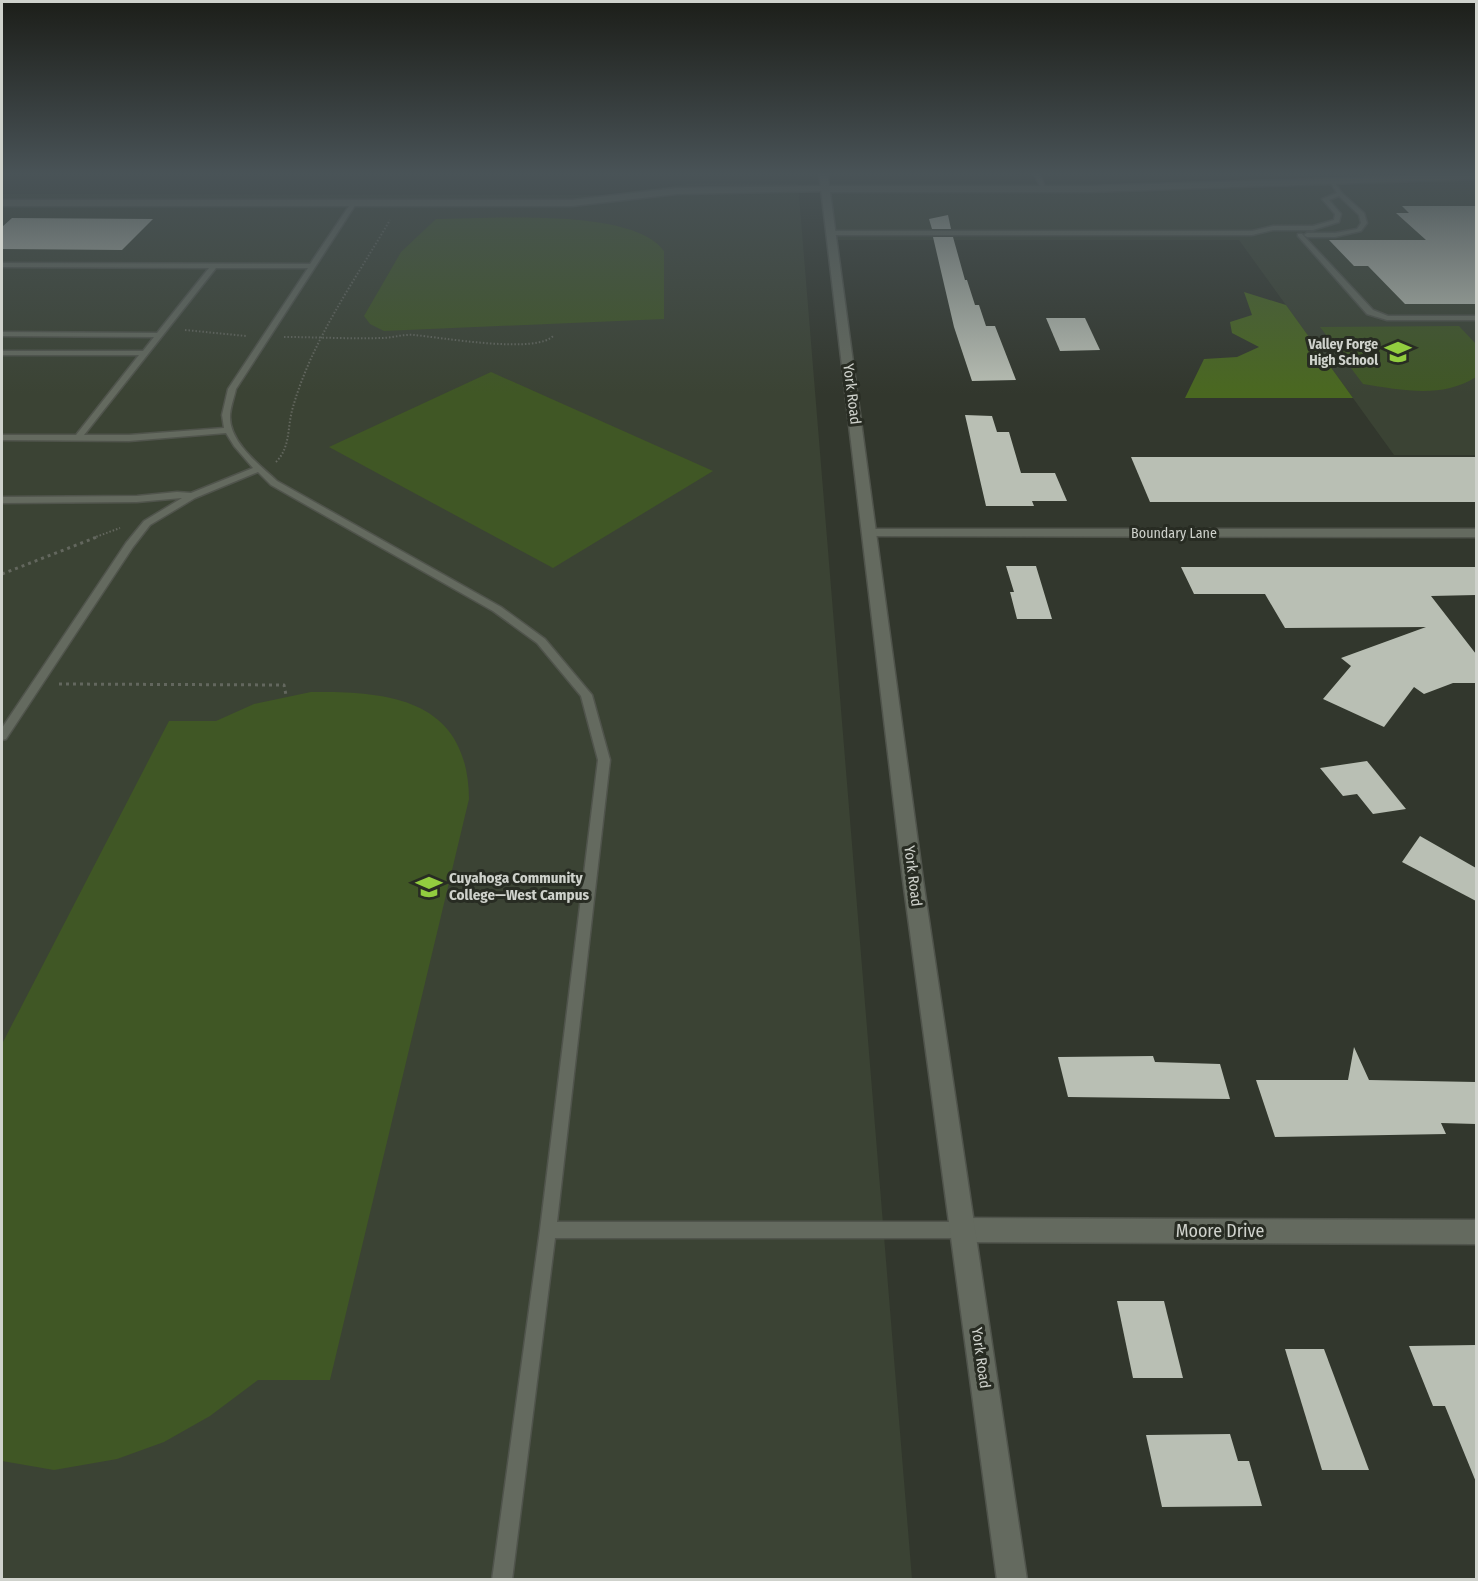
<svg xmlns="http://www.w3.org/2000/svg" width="1478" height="1581" font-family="'Fira Sans Condensed',sans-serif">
  <rect width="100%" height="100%" fill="#32372d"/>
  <g fill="#3b4334">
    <polygon points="1476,177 1476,455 1394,455 1239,240 833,240 826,189 1090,189"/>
    <polygon points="695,183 798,183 912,1579 2,1580 2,194 604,195"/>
  </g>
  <g fill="#405725">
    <path d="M 436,219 C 488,219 633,207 664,251 L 664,319 L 384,331 L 370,324 L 364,316 L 401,252 Z"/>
    <path d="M 1459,326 L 1476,344 L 1476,377 C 1441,399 1402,390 1363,384 L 1320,327 Z"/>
    <polygon points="491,372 713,471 553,568 329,447"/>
    <path d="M 311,692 C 392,691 468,700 469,799 L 330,1380 L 258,1380 L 210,1416 L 164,1442 L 117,1459 L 54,1470 L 2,1461 L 2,1044 L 169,721 L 216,721 L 254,704 Z"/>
  </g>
  <polygon fill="#4a6820" points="1244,292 1286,305 1353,398 1185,398 1204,359 1237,357 1259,347 1232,333 1230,322 1252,315"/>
  <g fill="#b9bfb4">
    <polygon points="1402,206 1476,206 1476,304 1405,304 1368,266 1354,266 1329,240 1426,240 1396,213 1409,213"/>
    <polygon points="948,215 951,229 932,229 929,219"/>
    <polygon points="12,218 153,219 122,250 2,249 2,227"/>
    <polygon points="933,237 953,237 965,280 967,280 975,305 979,305 986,326 995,326 1016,380 972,381 954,327"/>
    <polygon points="1046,318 1085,318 1100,350 1060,351"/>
    <polygon points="965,415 992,416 997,432 1009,432 1021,473 1055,473 1067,501 1032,501 1034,506 986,506"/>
    <polygon points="1131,457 1476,457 1476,502 1150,502"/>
    <polygon points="1006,566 1036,566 1052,619 1017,619 1010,592 1014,592"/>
    <polygon points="1181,567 1476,567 1476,595 1431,596 1476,654 1476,683 1453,683 1424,694 1414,687 1384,727 1323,699 1351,666 1341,658 1426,627 1285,628 1265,594 1194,594"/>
    <polygon points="1367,761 1406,809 1373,814 1357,794 1343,796 1320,768"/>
    <polygon points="1420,836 1476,868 1476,901 1402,862"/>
    <polygon points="1354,1047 1369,1080 1476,1082 1476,1124 1441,1123 1446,1134 1275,1137 1256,1080 1348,1080"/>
    <polygon points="1153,1056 1155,1062 1220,1064 1230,1099 1068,1097 1058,1057"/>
    <polygon points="1117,1301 1164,1301 1183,1378 1133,1378"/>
    <polygon points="1476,1345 1476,1482 1445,1406 1433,1406 1409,1346"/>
    <polygon points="1285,1349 1324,1349 1369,1470 1322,1470"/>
    <polygon points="1230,1434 1238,1461 1249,1461 1262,1506 1162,1507 1146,1435"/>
  </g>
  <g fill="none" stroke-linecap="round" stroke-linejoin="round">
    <g stroke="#50544c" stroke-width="3">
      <g id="lane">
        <polygon points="1033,172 1039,172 1046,190 1042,190"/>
        <polygon points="1333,180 1342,193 1364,213 1367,223 1361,231 1335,237 1307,237 1304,235 1307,233 1335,233 1357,229 1361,223 1359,215 1339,196 1329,200 1341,214 1339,222 1313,230 1273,230 1252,235 832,235 829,233 832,231 1252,231 1273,226 1313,226 1334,220 1335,214 1322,199 1337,193 1330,182"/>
        <path d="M 351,203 L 356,204 L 236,389 C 234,398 230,408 230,417 C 230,443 260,465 277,481 L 501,607 L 545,639 L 592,695 L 610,760 L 557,1222 L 963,1222 L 969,1224 L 971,1230 L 969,1236 L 963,1238 L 555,1238 L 512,1580 L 492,1580 L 540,1230 L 598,760 L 581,696 L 537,643 L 493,611 L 271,485 L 258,472 L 195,498 L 150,525 L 133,547 L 6,739 L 2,740 L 2,728 L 126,543 L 144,521 L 182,498 L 137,502 L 2,503 L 2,497 L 137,496 L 177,492 L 191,493 L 253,468 L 234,446 L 226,433 L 129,441 L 2,440 L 2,435 L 76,435 L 139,355 L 2,355 L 2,351 L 143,351 L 154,337 L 2,336 L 2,332 L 157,333 L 209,268 L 2,267 L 2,263 L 310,264 ZM 216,268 L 308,268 L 228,389 L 222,415 L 224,428 L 129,435 L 84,435 Z"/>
        <polygon points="1298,234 1302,234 1373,310 1388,316 1476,316 1476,320 1387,320 1367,314 1298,236"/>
      </g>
    </g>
    <g stroke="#50544c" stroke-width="3">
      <g id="street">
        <polygon points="826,186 829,187 829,191 677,194 572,206 2,206 2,200 572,200 677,188"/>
        <polygon points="871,529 1476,529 1476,537 866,536 866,530"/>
        <polygon points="963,1218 1476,1220 1476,1244 963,1242 954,1239 951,1230 954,1221"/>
      </g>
    </g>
    <g stroke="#50544c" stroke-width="3">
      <polygon id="secondary" points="819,172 827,172 829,186 1090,186 1476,174 1476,179 1090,192 830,192 923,880 1027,1580 997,1580 903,880"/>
    </g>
    <g stroke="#63675e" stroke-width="2" stroke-dasharray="1.5 2" stroke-linecap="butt">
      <polyline points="185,330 246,336"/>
      <path d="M 284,337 C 316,337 349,339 381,338 C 392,338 403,334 414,335 C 439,337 539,355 554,335"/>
      <path d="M 276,462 C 291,447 287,426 293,407 C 312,340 355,280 390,220"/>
      <polyline points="93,538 120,528"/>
    </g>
    <g stroke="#63675e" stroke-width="3" stroke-dasharray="3 4" stroke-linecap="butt">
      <polyline points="2,574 97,537"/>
      <polyline points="59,684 284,685 286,695"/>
    </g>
    <use href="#lane" fill="#646a5f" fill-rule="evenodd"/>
    <use href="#street" fill="#646a5f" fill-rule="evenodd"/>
    <use href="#secondary" fill="#646a5f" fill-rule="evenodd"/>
  </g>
  <linearGradient id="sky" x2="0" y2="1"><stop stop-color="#1c1e19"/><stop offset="0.44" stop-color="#495357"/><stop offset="1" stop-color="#495357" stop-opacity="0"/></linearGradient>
  <rect width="1478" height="394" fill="url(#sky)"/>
  <defs>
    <g id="school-bare" transform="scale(2.07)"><path d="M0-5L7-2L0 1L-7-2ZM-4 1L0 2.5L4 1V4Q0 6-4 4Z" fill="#92cd3f" stroke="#282c23" stroke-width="2.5" paint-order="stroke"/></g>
    <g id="university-bare" transform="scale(2.07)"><path d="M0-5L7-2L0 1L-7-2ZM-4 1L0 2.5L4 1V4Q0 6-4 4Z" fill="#92cd3f" stroke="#282c23" stroke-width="2.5" paint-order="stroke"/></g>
  </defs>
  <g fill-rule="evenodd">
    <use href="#school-bare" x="1398" y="352"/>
    <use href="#university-bare" x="429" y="887"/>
  </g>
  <g text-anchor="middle" stroke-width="6" stroke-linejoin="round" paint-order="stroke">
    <g font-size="14" font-weight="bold" fill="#cfd2cc" stroke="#282c23" text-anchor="end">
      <text x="1378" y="349">Valley Forge<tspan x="1378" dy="16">High School</tspan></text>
    </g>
    <g font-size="14" fill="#cfd2cc" stroke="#282c23">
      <text x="1174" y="538">Boundary Lane</text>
    </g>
    <g font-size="15" fill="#cfd2cc" stroke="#282c23">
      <text transform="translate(852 394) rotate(83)" y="5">York Road</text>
      <text transform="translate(913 876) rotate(83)" y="5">York Road</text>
      <text transform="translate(981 1358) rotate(82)" y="5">York Road</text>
    </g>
    <g font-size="15" font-weight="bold" fill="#cfd2cc" stroke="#282c23" text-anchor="start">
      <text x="449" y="883">Cuyahoga Community<tspan x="449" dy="17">College—West Campus</tspan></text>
    </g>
    <g font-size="18" fill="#cfd2cc" stroke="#282c23">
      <text x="1220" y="1237">Moore Drive</text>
    </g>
  </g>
  <rect width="1478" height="1581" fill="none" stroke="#cfd2cc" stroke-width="6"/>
</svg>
